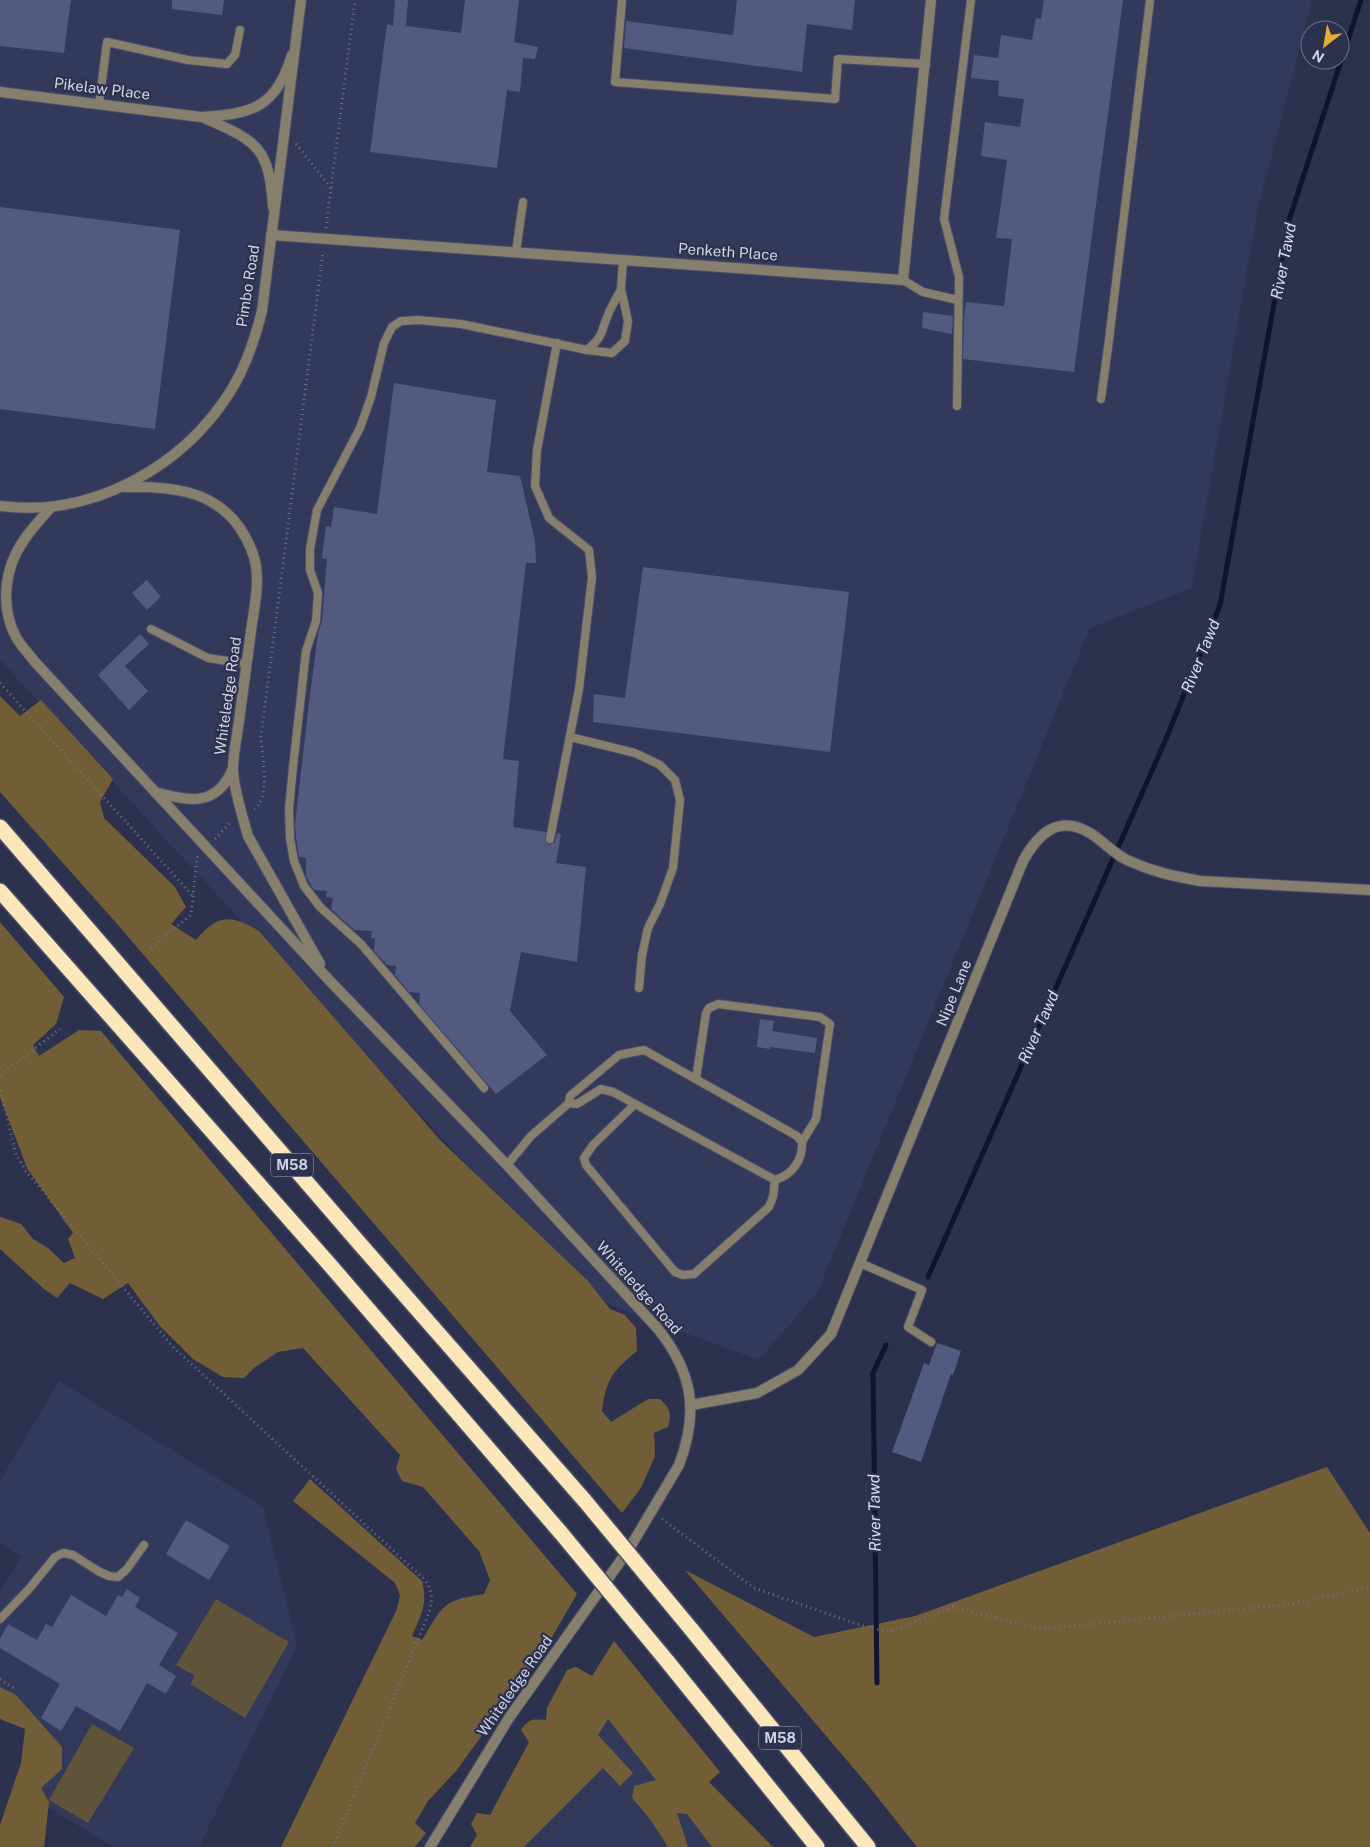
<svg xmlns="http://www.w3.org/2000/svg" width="1370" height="1847" font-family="'Public Sans',sans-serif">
  <rect width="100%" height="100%" fill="#2c314d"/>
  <g fill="#33395b">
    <polygon points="0,0 1312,0 1257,213 1192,588 1090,628 818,1291 759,1360 590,1298 0,660"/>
    <polygon points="59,1381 263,1506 297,1646 199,1847 113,1847 24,1792 30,1726 0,1696 0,1649 3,1644 0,1642 0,1592 22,1556 0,1543 0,1481"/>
    <polygon points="606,1703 725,1847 512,1847"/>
  </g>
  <g fill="#5f533a">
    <polygon points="216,1599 289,1642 245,1718 190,1684 195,1676 176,1665"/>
    <polygon points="92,1724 134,1748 88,1823 49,1800"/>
  </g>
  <g fill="#715e37">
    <path d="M 0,696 L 20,716 L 41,700 L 113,779 L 100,802 L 104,818 L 175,887 L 186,907 L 171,924 L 196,940 C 217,914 231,914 259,931 L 440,1140 L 588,1281 L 610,1309 L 625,1315 L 636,1328 L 637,1351 C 613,1371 606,1379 602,1411 L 611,1422 L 648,1399 L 660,1399 C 670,1408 672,1414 668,1427 L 654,1433 L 655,1456 L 641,1488 L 622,1513 L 118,925 L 0,792 Z"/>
    <path d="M 0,922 L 64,997 L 56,1024 L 33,1045 L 39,1056 L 79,1030 L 101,1031 L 577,1594 L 545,1649 L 456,1771 L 428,1801 L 415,1823 L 426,1833 L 415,1847 L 281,1847 L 397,1609 L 400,1595 L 395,1583 L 293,1501 L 310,1479 L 422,1581 C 428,1604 421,1615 412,1636 L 422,1640 C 430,1629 437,1610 450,1603 C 461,1597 473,1596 484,1594 L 490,1580 L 479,1551 L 423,1487 L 402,1481 L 396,1469 L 400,1455 L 303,1348 L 278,1352 L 254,1368 L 244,1378 L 223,1377 L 193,1359 L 159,1325 L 128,1283 L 103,1299 L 70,1283 L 57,1298 L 44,1289 L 0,1249 L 0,1217 L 1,1217 L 21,1224 L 33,1239 L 48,1248 L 64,1263 L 75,1258 L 68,1239 L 73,1233 L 27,1168 L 0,1097 Z"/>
    <polygon points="1327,1467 1370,1533 1370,1847 917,1847 867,1784 685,1570 814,1637 915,1616"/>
    <path d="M 614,1641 L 720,1772 L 709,1782 L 773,1847 L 712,1847 L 687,1814 L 677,1813 L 688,1847 L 668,1847 L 650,1819 L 632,1798 L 634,1786 L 656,1780 L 608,1719 L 598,1735 L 633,1773 L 620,1786 L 603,1768 L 524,1847 L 470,1847 L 477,1835 L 471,1824 L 477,1813 L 490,1815 L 529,1742 L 521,1730 C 529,1718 533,1719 546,1720 L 547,1708 L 567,1670 L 576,1667 L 592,1676 Z"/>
    <polygon points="0,1687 16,1695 62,1747 62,1769 41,1788 49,1802 44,1847 0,1847 0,1825 21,1763 25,1729 0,1719"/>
  </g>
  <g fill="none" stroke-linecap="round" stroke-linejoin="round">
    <g stroke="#101433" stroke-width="5">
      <polyline points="928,1277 1166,739 1220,605 1289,220 1361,0"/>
      <polyline points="877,1683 873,1373 886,1345"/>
    </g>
  </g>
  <g fill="#525a80">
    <polygon points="0,0 71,0 64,53 0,46"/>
    <polygon points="172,0 224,0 222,15 172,9"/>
    <polygon points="395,0 408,0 406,26 461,33 465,0 519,0 514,42 538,47 535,59 523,58 520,92 507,90 497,168 370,152 387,24 393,26"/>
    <polygon points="737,0 855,0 852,30 807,24 802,72 624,48 626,21 733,35"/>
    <polygon points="1044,0 1123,0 1074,372 963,359 964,318 966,302 1004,306 1012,239 996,238 1007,160 981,156 985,122 1020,127 1024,99 998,96 999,81 971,78 974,55 998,58 1001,35 1032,40 1036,18 1041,19"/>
    <polygon points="0,207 180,230 155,429 0,409"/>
    <polygon points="923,312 953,316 952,334 922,328"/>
    <polygon points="394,383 496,400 487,472 520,476 535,541 536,563 526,563 503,759 519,761 513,827 546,832 545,840 549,845 555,842 557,833 561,834 556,863 586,867 577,962 521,952 510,1011 547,1055 496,1094 419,1004 420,993 409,992 395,975 396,966 387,965 374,951 375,938 371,938 372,931 354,930 331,909 333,898 326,897 327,891 314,890 306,876 306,858 299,857 296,837 295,824 308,711 318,633 322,621 327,559 322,558 326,526 331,527 334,507 377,514"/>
    <polygon points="643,567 849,592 830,752 593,722 594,694 625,698"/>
    <polygon points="147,580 161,597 147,610 132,593"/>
    <polygon points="140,634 149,644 125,666 148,691 129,710 98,675"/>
    <polygon points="760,1019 774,1021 772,1031 817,1038 815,1053 770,1047 770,1049 757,1047"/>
    <polygon points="937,1343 961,1351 953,1375 951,1374 921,1462 892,1452 924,1363 929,1365"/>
    <polygon points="186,1520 230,1546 209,1580 166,1554"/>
    <polygon points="127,1589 140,1598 135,1607 178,1633 159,1665 176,1676 166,1694 147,1683 120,1731 76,1706 61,1731 41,1718 60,1684 0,1648 0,1639 8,1624 37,1640 46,1624 52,1627 71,1595 106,1616 118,1595 122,1597"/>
  </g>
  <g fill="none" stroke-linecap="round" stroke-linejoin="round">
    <g stroke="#494e68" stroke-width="10">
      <g id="service">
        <polyline points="622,0 615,82 835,99 838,59 926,64"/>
        <polyline points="99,104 107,42 188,60 227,64 235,55 240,30"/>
        <polyline points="516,252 523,202"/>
        <polyline points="903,280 923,292 958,300"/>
        <path d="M 587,350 C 604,336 600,333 608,315 C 611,306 617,298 621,289"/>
        <polyline points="1101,399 1109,340 1150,0"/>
        <polyline points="957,406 959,277 944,219 971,0"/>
        <polyline points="151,629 208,658 247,664"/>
        <polyline points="570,737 635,753 660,765 675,780 680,800 673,868 660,904 648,928 642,955 639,988"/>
        <polyline points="550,839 579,689 592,577 589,550 549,518 535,486 537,450 557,343"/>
        <polyline points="696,1079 706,1013 709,1008 718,1004 820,1017 830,1024 816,1119 802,1142"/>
        <polyline points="484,1088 361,944 320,907 304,886 294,861 290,838 289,809 293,767 306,651 316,621 318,593 310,570 310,549 317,510 360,428 371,397 384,343 392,327 401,321 419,320 461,324 587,350 612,353 625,341 628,321 621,289 623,260"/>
        <polyline points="635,1104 593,1145 584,1158 586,1165 675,1272 683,1275 694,1274 769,1207 773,1197 775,1180"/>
        <path d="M 507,1165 L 531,1136 L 569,1103 L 570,1096 L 619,1055 L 644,1050 L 797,1136 L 802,1142 C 803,1160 792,1175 775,1180 L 613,1092 L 601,1089 L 577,1104 L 569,1103"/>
        <polyline points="860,1263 922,1290 908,1327 931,1342"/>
        <polyline points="0,1619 29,1589 55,1557 63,1553 73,1555 98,1571 109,1576 118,1577 127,1569 144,1545"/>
      </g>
    </g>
    <g stroke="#494e68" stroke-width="12">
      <g id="minor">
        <path d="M 0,92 L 201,117 C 253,114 275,108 292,55"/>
        <path d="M 202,117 C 256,141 269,145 273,207"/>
        <polyline points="271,235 903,280 931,0"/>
      </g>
    </g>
    <g stroke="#494e68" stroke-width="12">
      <g id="tertiary">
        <path d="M 124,487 C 168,486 213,489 240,528 C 247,539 254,553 256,566 C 259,588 254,609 251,631 C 247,661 243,691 239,721 C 237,736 234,751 233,766 C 232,783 243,819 248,836 L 320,964"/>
        <path d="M 0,506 C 91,518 182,468 230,392 C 246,367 255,339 262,311 L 301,0"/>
        <path d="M 51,507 C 42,518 32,528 24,540 C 4,568 0,607 16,637 C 21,646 29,654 35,662 L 329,980 L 507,1165 L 658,1329 C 693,1373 699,1412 679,1465 L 629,1549 L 509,1718 L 430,1847"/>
        <path d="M 155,792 C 189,801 217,808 233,768"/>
        <path d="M 691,1405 L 757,1393 L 798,1370 L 831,1334 L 1023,861 C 1038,834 1058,814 1090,833 C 1103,841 1113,853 1127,860 C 1153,872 1173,876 1200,881 L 1370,890"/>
      </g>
    </g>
    <g stroke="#494e68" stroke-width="18">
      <g id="motorway">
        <polyline points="0,827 360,1244 585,1501"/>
        <polyline points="0,891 330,1265 561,1533"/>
        <polyline points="691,1629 868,1847"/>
        <polyline points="667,1661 817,1847"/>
      </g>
    </g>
    <g stroke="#6d728a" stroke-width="3" stroke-dasharray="1 4" stroke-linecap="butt">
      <polyline points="296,144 331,188"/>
      <polyline points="326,228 355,0"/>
      <polyline points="0,683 192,895"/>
      <path d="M 254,809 C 271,800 262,755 261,737 L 323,251"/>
      <polyline points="215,839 231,822"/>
      <polyline points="151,948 191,915 197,858 198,856"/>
      <polyline points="0,1075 60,1029"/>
      <path d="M 0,1090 L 16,1154 L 26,1171 L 172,1346 L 424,1579 C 432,1590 433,1596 430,1610 L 333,1847"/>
      <polyline points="662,1519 754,1588 860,1625 889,1632 953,1607 1041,1629 1292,1604 1370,1587"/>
      <polyline points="0,1679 14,1688"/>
    </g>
    <use href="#service" stroke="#877f6d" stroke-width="8"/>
    <use href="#minor" stroke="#877f6d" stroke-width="10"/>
    <use href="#tertiary" stroke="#877f6d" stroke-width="10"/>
    <use href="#motorway" stroke="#fce7bb" stroke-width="15"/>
    <g stroke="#494e68" stroke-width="18" stroke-linecap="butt">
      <g id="motorway-bridge">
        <polyline points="585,1501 691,1629"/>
        <polyline points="561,1533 667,1661"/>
      </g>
    </g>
    <use href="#motorway-bridge" stroke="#fce7bb" stroke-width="15"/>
  </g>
  <g text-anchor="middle" stroke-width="4.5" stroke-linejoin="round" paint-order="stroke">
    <g fill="#2c314d" stroke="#9ea3b7" stroke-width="1">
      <rect x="271" y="1153.5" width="42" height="23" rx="4"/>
      <rect x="759" y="1726.5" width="42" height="23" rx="4"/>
    </g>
    <g font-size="14" font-weight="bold" fill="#cfd4e5">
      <text x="292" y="1170">M58</text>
      <text x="780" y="1743">M58</text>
    </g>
    <g font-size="15" fill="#cfd4e5" stroke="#2c314d">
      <text transform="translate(102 89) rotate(7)" y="5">Pikelaw Place</text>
      <text transform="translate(728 252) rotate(4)" y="5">Penketh Place</text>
      <text transform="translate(248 286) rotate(-81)" y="5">Pimbo Road</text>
      <text transform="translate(228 696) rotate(-82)" y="5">Whiteledge Road</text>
      <text transform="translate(954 993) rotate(-68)" y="5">Nipe Lane</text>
      <text transform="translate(639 1288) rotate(48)" y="5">Whiteledge Road</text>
      <text transform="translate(515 1686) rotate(-55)" y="5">Whiteledge Road</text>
    </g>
    <g font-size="16" font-style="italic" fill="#d7def8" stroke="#2c314d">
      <text transform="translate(1283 261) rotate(-79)" y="6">River Tawd</text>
      <text transform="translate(1200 656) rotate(-68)" y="6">River Tawd</text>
      <text transform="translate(1038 1027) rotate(-66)" y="6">River Tawd</text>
      <text transform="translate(874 1513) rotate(-91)" y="6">River Tawd</text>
    </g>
  </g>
  <g transform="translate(1325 45) rotate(211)"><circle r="24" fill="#2c314d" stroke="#6d728a"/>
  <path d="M0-4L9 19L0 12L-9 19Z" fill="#e1af34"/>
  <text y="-8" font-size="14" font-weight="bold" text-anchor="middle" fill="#cfd4e5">N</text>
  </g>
</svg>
